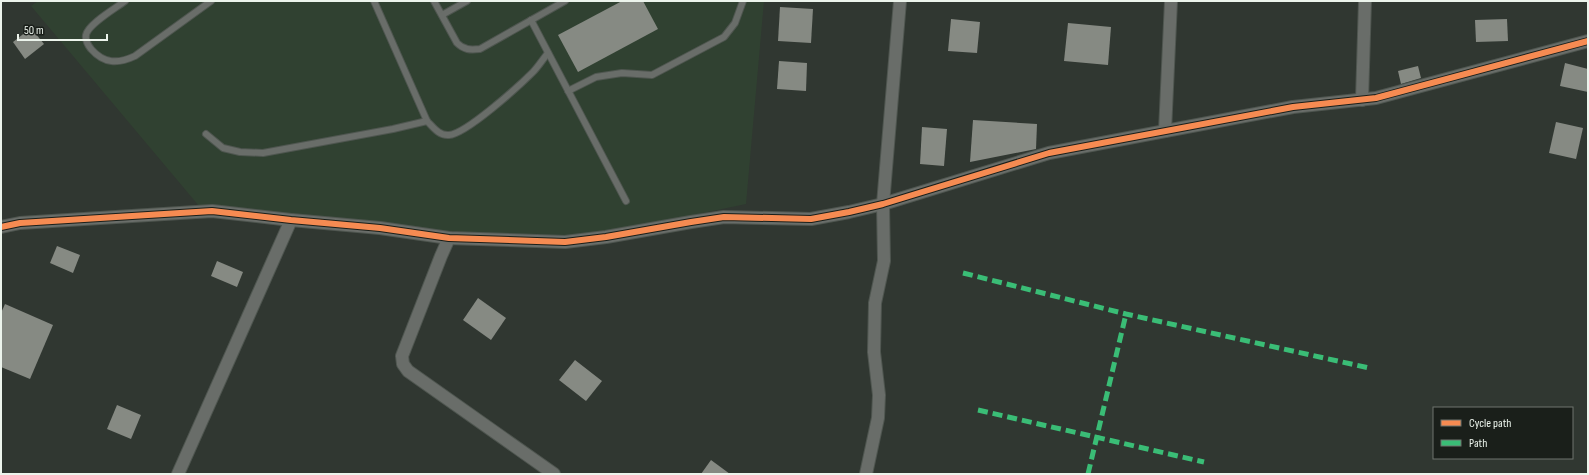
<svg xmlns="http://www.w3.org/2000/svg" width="1589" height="475" font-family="'Sofia Sans Condensed',sans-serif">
  <rect width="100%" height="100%" fill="#303731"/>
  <polygon fill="#304131" points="38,1 764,1 746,204 555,244 199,206 31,6"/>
  <g fill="#868a83">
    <polygon points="622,1 643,1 658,29 578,72 558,35"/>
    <polygon points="780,7 813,9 811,43 778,41"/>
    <polygon points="951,19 980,22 977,53 948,51"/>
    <polygon points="1507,19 1508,41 1476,42 1475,20"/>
    <polygon points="1068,23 1111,27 1108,65 1064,61"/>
    <polygon points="31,28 44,44 25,59 13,42"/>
    <polygon points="779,61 807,63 806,91 777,89"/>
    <polygon points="1565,63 1588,69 1588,92 1560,86"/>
    <polygon points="1418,66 1421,78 1401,84 1398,71"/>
    <polygon points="973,120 1037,124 1036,149 970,162"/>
    <polygon points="1556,122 1583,128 1576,159 1549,153"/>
    <polygon points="922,127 947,129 944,166 920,164"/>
    <polygon points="57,246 80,255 73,273 50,263"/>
    <polygon points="217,261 243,272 237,287 211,276"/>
    <polygon points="478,298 506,318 491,340 463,320"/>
    <polygon points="5,304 53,325 30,379 1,367 1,313"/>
    <polygon points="575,360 602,381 586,401 559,380"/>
    <polygon points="117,405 141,415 131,439 107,429"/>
    <polygon points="711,460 730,474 701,474"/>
  </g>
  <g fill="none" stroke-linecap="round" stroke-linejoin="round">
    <g stroke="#4f5650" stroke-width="8">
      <g id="service">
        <path d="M 125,1 C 116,8 88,24 86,35 C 85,40 88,45 91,49 C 104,64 118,64 135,56 L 211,1"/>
        <path d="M 374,1 L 427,121 C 433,127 439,136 449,135 C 466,134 519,86 533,72 C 538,67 543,59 548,53"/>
        <path d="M 434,1 L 457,43 C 464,50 470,50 480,49 L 565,1"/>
        <polyline points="442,15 467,1"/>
        <polyline points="531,20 626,201"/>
        <polyline points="568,91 596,77 622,73 652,75 724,37 735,23 743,1"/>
        <polyline points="206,134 223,148 240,152 263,153 393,129 427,121"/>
      </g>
    </g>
    <g stroke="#4f5650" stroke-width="14">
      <g id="minor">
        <polyline points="1362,100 1365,1"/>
        <polyline points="1165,131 1171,1"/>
        <polyline points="1,227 20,223 212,211 291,220 380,228 449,238 565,242 606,237 691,222 724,217 811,219 849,212 883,204 1049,153 1293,107 1376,98 1588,41"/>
        <polyline points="449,238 441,256 402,356 403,364 408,371 554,474"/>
        <polyline points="178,474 291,220"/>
        <polyline points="866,474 878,418 879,395 874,352 875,303 884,261 883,204 900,1"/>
      </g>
    </g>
    <use href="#service" stroke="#696d69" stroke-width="6"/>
    <use href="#minor" stroke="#696d69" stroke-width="12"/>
    <g stroke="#3abd76" stroke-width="5" stroke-dasharray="10 5" stroke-linecap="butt">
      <polyline points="963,273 1126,314 1369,368"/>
      <polyline points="978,410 1204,462"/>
      <polyline points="1088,474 1126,314"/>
    </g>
    <g stroke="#1a1f1a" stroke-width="8">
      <polyline id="cycleway" points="1,227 20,223 212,211 291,220 380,228 449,238 565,242 606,237 691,222 724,217 811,219 849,212 883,204 1049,153 1293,107 1376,98 1588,41"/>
    </g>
    <use href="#cycleway" stroke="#f68b52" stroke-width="6"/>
  </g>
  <rect width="1589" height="475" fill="none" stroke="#ecf4ec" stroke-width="4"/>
  <rect x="1433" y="407" width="140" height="52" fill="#1a1f1a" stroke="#6e746e"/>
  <rect x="1441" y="420" width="20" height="6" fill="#f68b52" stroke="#6e746e"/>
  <text x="1469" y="427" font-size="12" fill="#ecf4ec">Cycle path</text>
  <rect x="1441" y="440" width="20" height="6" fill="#3abd76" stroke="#6e746e"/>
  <text x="1469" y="447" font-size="12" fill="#ecf4ec">Path</text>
  <path d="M18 34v6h89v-6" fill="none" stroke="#ecf4ec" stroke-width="2"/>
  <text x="24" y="34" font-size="12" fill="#ecf4ec" stroke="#1a1f1a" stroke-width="3" paint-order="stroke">50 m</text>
</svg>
